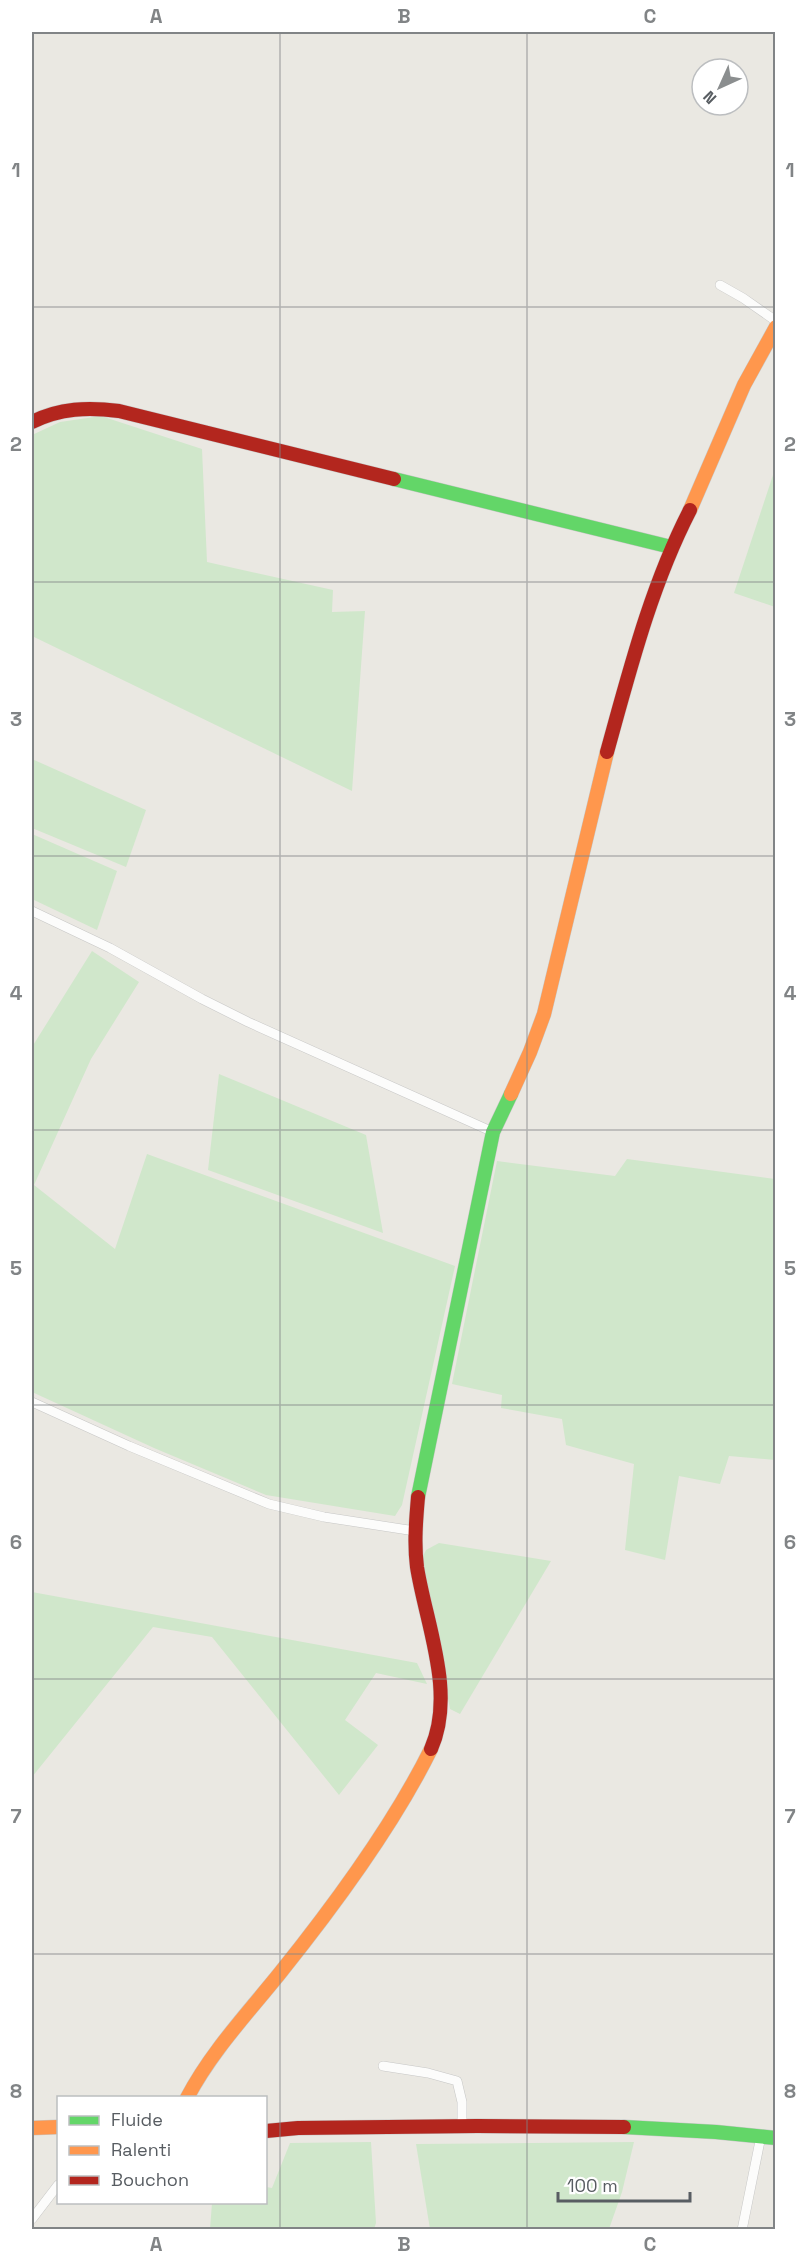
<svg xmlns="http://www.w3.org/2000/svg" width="807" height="2261" font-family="'Space Grotesk',sans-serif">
  <rect width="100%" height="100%" fill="#eae8e2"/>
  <g fill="#d0e7cb">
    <polygon points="101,416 202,449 207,562 333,590 332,612 365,611 352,791 32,636 32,435 60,422"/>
    <polygon points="775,469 775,607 734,593"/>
    <polygon points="32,759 146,810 126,867 32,828"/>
    <polygon points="32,834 117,871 97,930 32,899"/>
    <polygon points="92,951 139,982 91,1059 34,1185 115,1249 147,1154 455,1266 402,1505 395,1516 266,1495 154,1448 32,1392 32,1047"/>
    <polygon points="219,1074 366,1135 383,1233 208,1170"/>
    <polygon points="627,1159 775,1179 775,1460 729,1456 720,1484 679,1476 665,1560 625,1550 634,1464 566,1445 562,1419 501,1408 502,1395 452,1384 497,1161 615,1176"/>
    <polygon points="439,1543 551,1561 460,1714 450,1709 422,1558 426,1550"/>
    <polygon points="32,1592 417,1663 427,1684 376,1673 345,1720 378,1745 339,1795 212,1637 153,1627 32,1777"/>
    <polygon points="371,2142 376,2223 374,2229 210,2229 212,2203 266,2202 266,2187 272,2188 290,2143"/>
    <polygon points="634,2142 622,2192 609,2229 430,2229 416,2144"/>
  </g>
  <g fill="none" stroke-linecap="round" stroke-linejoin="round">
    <g stroke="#c7c7c6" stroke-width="10">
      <g id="street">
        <polyline points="720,285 743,298 776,321"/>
        <polyline points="32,911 110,948 202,999 248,1022 493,1132"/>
        <polyline points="32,1402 129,1446 269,1504 324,1517 415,1531"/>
        <polyline points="383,2066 428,2073 457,2081 462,2102 462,2127"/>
        <polyline points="32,2219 58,2185"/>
        <polyline points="742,2230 761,2136"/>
      </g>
    </g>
    <g stroke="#c7c7c6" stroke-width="15">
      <g id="fast">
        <polyline points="394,479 671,547"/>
        <polyline points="418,1497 493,1132 511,1094"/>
        <polyline points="624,2127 716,2132 776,2138"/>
      </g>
    </g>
    <g stroke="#c7c7c6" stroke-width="15">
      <g id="slow">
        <polyline points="690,510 744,385 776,327"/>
        <polyline points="511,1094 530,1052 544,1014 607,752"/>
        <path d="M 187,2098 C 211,2052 247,2014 280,1973 C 333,1907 393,1826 431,1749"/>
        <polyline points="32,2128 58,2127"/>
      </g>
    </g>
    <g stroke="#c7c7c6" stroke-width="15">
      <g id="jam">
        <path d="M 32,422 C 60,408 88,407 119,411 L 394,479"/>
        <path d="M 607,752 C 630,669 651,586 690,510"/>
        <path d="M 418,1497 C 416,1520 414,1544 417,1567 C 426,1624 456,1693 431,1749"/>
        <polyline points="266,2131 298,2128 477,2126 624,2127"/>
      </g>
    </g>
    <use href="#street" stroke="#fcfcfb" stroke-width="9"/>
    <use href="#fast" stroke="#63d668" stroke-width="14"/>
    <use href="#slow" stroke="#ff974d" stroke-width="14"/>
    <use href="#jam" stroke="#b3261e" stroke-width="14"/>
  </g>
  <path fill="none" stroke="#818486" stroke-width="1.5" stroke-opacity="0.55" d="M 280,32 L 280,2230M 527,32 L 527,2230M 32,307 L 776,307M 32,582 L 776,582M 32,856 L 776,856M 32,1130 L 776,1130M 32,1405 L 776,1405M 32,1679 L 776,1679M 32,1954 L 776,1954"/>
  <rect width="807" height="2261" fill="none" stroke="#ffffff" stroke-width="66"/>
  <rect x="57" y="2096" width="210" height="108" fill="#ffffff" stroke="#bcbec0" stroke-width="1.5"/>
  <rect x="69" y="2116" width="30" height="9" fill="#63d668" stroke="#bcbec0" stroke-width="1.5"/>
  <text x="111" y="2126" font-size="18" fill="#585d62">Fluide</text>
  <rect x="69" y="2146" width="30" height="9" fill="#ff974d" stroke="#bcbec0" stroke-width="1.5"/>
  <text x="111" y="2156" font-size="18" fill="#585d62">Ralenti</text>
  <rect x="69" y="2176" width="30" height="9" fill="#b3261e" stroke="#bcbec0" stroke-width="1.5"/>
  <text x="111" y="2186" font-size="18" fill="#585d62">Bouchon</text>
  <g transform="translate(720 87) rotate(225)"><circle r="28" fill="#ffffff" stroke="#bcbec0" stroke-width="1.5"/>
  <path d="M0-4.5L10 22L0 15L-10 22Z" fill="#8b8e8f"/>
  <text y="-9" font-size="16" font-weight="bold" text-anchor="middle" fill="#585d62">N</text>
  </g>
  <path d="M558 2192v9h132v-9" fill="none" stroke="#585d62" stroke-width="3"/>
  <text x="567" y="2192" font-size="18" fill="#585d62" stroke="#ffffff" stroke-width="4.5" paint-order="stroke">100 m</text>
  <rect x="33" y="33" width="741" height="2195" fill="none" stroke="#818486" stroke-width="2"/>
  <g font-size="20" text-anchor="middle" font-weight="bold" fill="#818486">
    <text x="156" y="23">A</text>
    <text x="404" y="23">B</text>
    <text x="650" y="23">C</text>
    <text x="16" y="177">1</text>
    <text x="790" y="177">1</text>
    <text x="16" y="451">2</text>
    <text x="790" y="451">2</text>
    <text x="16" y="726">3</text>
    <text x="790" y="726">3</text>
    <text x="16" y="1000">4</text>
    <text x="790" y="1000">4</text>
    <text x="16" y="1275">5</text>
    <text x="790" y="1275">5</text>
    <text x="16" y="1549">6</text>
    <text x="790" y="1549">6</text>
    <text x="16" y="1823">7</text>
    <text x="790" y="1823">7</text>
    <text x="16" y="2098">8</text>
    <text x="790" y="2098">8</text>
    <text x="156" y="2251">A</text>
    <text x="404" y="2251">B</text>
    <text x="650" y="2251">C</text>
  </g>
</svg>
